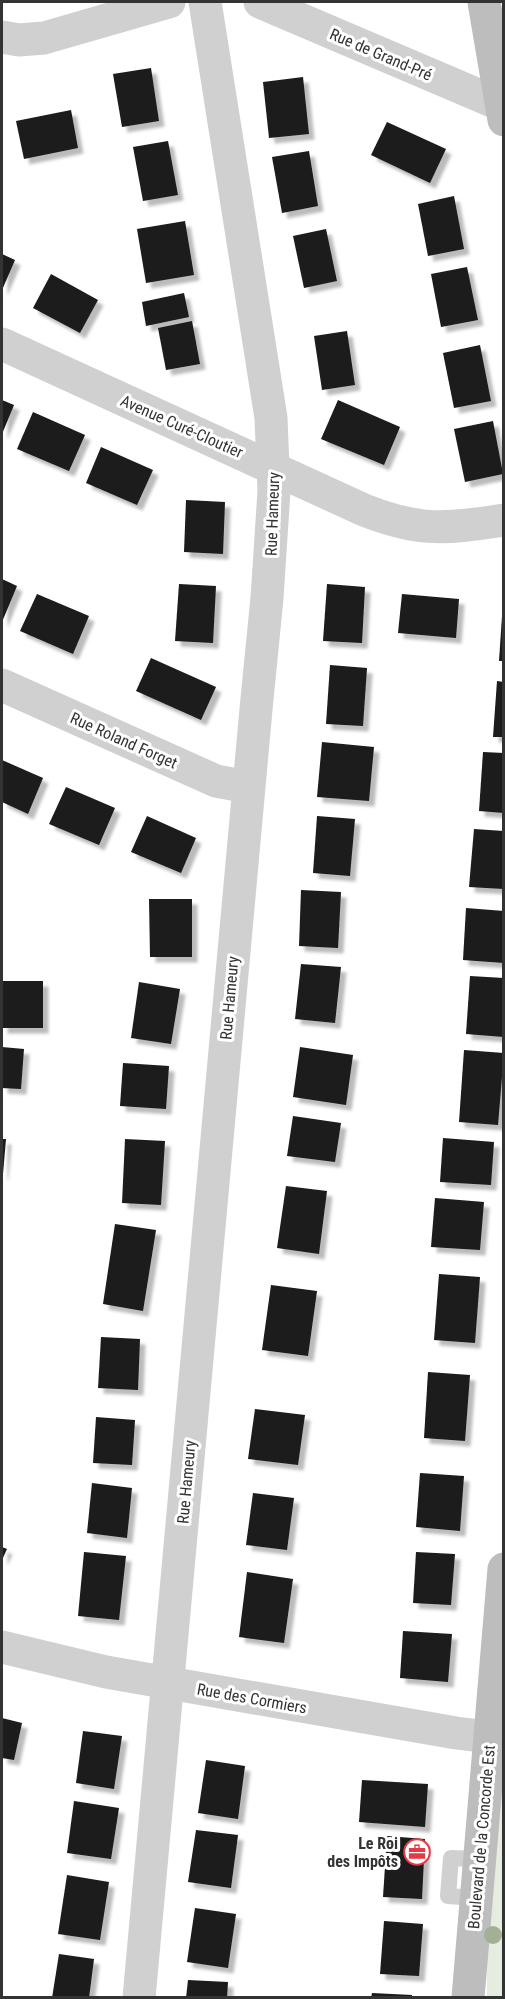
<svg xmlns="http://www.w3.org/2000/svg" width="505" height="1999" font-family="'Roboto Condensed',sans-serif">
  <defs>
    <filter id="shadow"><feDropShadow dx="5.5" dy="5.5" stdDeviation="1.5" flood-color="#0004"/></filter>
  </defs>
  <rect width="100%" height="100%" fill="#fff"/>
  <polygon fill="#e6ecdf" points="500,1793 503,1793 503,1997 487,1998 487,1947"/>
  <g fill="#1a1a1a" filter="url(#shadow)">
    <polygon points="151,68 159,121 122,127 113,74"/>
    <polygon points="303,77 309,134 269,138 263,82"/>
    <polygon points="71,110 78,148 24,159 16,121"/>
    <polygon points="387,122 446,149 430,183 371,155"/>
    <polygon points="168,141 178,195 143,201 133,147"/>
    <polygon points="309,151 318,206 282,213 272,157"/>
    <polygon points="454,196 464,249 428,256 418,204"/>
    <polygon points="185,221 194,275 146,283 137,229"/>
    <polygon points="326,229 337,281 304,288 293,236"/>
    <polygon points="2,254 15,260 2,290"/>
    <polygon points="467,267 478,320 441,327 431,274"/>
    <polygon points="51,274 98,300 80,333 33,308"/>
    <polygon points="184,293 189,317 146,326 142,302"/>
    <polygon points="192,321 200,364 166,370 158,328"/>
    <polygon points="347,331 355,385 322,390 314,336"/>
    <polygon points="480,345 491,401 454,408 443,353"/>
    <polygon points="2,400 14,405 2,434"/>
    <polygon points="338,400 400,427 384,465 321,439"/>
    <polygon points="33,412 85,435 69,471 17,449"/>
    <polygon points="493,421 503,474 465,482 454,429"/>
    <polygon points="101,447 153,470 137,505 86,483"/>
    <polygon points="186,500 225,502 223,554 184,552"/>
    <polygon points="2,579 17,586 2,622"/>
    <polygon points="179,584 216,586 213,643 175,641"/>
    <polygon points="327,584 365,587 362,643 323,641"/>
    <polygon points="37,594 89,616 73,654 20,631"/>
    <polygon points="402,594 459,599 456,638 398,633"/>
    <polygon points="502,616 504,616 504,661 499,661"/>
    <polygon points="151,658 216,687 201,720 136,691"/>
    <polygon points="330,665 367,668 363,726 326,724"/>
    <polygon points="497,681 504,682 504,737 493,737"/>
    <polygon points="322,742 374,747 369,801 317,797"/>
    <polygon points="483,752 504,753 504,813 479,811"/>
    <polygon points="2,760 43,778 28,814 2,802"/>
    <polygon points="66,787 115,808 99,845 49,824"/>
    <polygon points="147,816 196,838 181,873 131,852"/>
    <polygon points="317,816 355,819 350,876 313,873"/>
    <polygon points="474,829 504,831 504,889 469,887"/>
    <polygon points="301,890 341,892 338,948 299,946"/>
    <polygon points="149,899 192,899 192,957 150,957"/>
    <polygon points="466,908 504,911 504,963 463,960"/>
    <polygon points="301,964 341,967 335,1023 295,1019"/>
    <polygon points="470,976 504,978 504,1037 466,1034"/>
    <rect x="2" y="981" width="41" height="47"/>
    <polygon points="139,982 180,989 171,1044 131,1038"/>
    <polygon points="2,1047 24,1049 21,1089 2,1088"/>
    <polygon points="300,1047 353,1055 346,1105 293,1097"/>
    <polygon points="464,1050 504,1053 498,1125 459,1122"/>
    <polygon points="123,1063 169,1066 166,1109 120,1106"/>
    <polygon points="293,1116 341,1123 335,1162 287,1156"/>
    <polygon points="443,1138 494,1142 491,1185 440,1182"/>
    <polygon points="2,1139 6,1139 3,1174 2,1174"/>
    <polygon points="125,1139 165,1141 161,1205 122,1203"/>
    <polygon points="286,1186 327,1191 319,1254 277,1248"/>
    <polygon points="435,1198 484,1202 480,1250 431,1247"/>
    <polygon points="115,1224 156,1230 143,1311 103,1304"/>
    <polygon points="439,1274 480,1277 475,1343 434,1340"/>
    <polygon points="271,1285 317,1291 308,1356 262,1350"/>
    <polygon points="101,1337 140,1339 138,1390 98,1388"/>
    <polygon points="428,1372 470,1375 465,1441 424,1438"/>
    <polygon points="255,1409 305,1415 298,1465 248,1459"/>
    <polygon points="96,1417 135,1420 132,1465 93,1463"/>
    <polygon points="420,1473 464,1476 460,1531 416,1527"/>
    <polygon points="92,1483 132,1488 127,1538 87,1533"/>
    <polygon points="253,1493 294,1498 287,1550 246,1545"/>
    <polygon points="2,1547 7,1549 2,1560"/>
    <polygon points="84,1552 126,1556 119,1620 78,1616"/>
    <polygon points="416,1552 455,1554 451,1605 413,1603"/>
    <polygon points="247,1572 293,1579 284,1643 239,1637"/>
    <polygon points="403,1631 452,1634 448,1682 400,1678"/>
    <polygon points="2,1718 22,1723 14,1760 2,1758"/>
    <polygon points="83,1731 122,1736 114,1789 76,1783"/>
    <polygon points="206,1760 245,1766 238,1819 198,1813"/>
    <polygon points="362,1780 428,1784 425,1827 359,1822"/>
    <polygon points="74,1801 119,1808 111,1859 67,1853"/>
    <polygon points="196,1830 238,1835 231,1888 188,1882"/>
    <polygon points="387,1836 425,1839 422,1899 383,1897"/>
    <polygon points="67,1875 109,1882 100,1940 58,1934"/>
    <polygon points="195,1908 236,1914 228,1968 187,1962"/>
    <polygon points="384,1921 423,1924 419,1976 380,1974"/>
    <polygon points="59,1954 94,1959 89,1998 52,1998"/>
    <polygon points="188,1980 228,1982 227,1998 186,1998"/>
    <polygon points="372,1993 412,1995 412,1998 371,1998"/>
  </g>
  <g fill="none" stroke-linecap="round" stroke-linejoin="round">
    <polyline stroke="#d0d0d0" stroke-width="16" points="476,1898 448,1896 451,1858 479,1859"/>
    <g stroke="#d0d0d0" stroke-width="33">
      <polyline points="260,2 504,106"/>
      <polyline points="2,37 19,40 44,38 169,2"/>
      <path d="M 2,344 L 364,510 C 419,532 446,529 504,520"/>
      <polyline points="2,685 216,781 248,787"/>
      <polyline points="2,1647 106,1672 456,1733 504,1739"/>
      <path d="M 139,1998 C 184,1531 220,1064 267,598 L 274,491 L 271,418 L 205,2"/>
    </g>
    <g stroke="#bdbdbd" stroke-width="33">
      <polyline points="484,2 504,120"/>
      <polyline points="468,1998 504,1569"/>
    </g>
  </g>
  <circle fill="#a2b095" cx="493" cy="1935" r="9"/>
  <defs>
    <g id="office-ring" transform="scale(1.35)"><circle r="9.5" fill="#fff" stroke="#e63946" stroke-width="1.5"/><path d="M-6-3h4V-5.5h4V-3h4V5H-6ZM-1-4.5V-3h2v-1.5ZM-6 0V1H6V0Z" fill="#e63946"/></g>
  </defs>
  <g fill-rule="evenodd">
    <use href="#office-ring" x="417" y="1852"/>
  </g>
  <g text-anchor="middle" stroke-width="6" stroke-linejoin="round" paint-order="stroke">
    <g font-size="16" fill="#333" stroke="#fff">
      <text transform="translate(381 54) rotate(23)" y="6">Rue de Grand-Pré</text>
      <text transform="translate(182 426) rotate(24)" y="6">Avenue Curé-Cloutier</text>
      <text transform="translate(272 514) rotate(-88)" y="6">Rue Hameury</text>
      <text transform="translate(124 740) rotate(24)" y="6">Rue Roland Forget</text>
      <text transform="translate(229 998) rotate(-85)" y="6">Rue Hameury</text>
      <text transform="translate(186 1482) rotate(-85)" y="6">Rue Hameury</text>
      <text transform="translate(252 1698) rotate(10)" y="6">Rue des Cormiers</text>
      <text transform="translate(481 1837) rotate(-85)" y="6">Boulevard de la Concorde Est</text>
    </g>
    <g font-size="16" font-weight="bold" fill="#333" stroke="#fff" text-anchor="end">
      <text x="398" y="1849">Le Roi<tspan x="398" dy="18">des Impôts</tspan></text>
    </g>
  </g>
  <rect width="505" height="1999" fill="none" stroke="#333333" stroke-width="6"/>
</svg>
